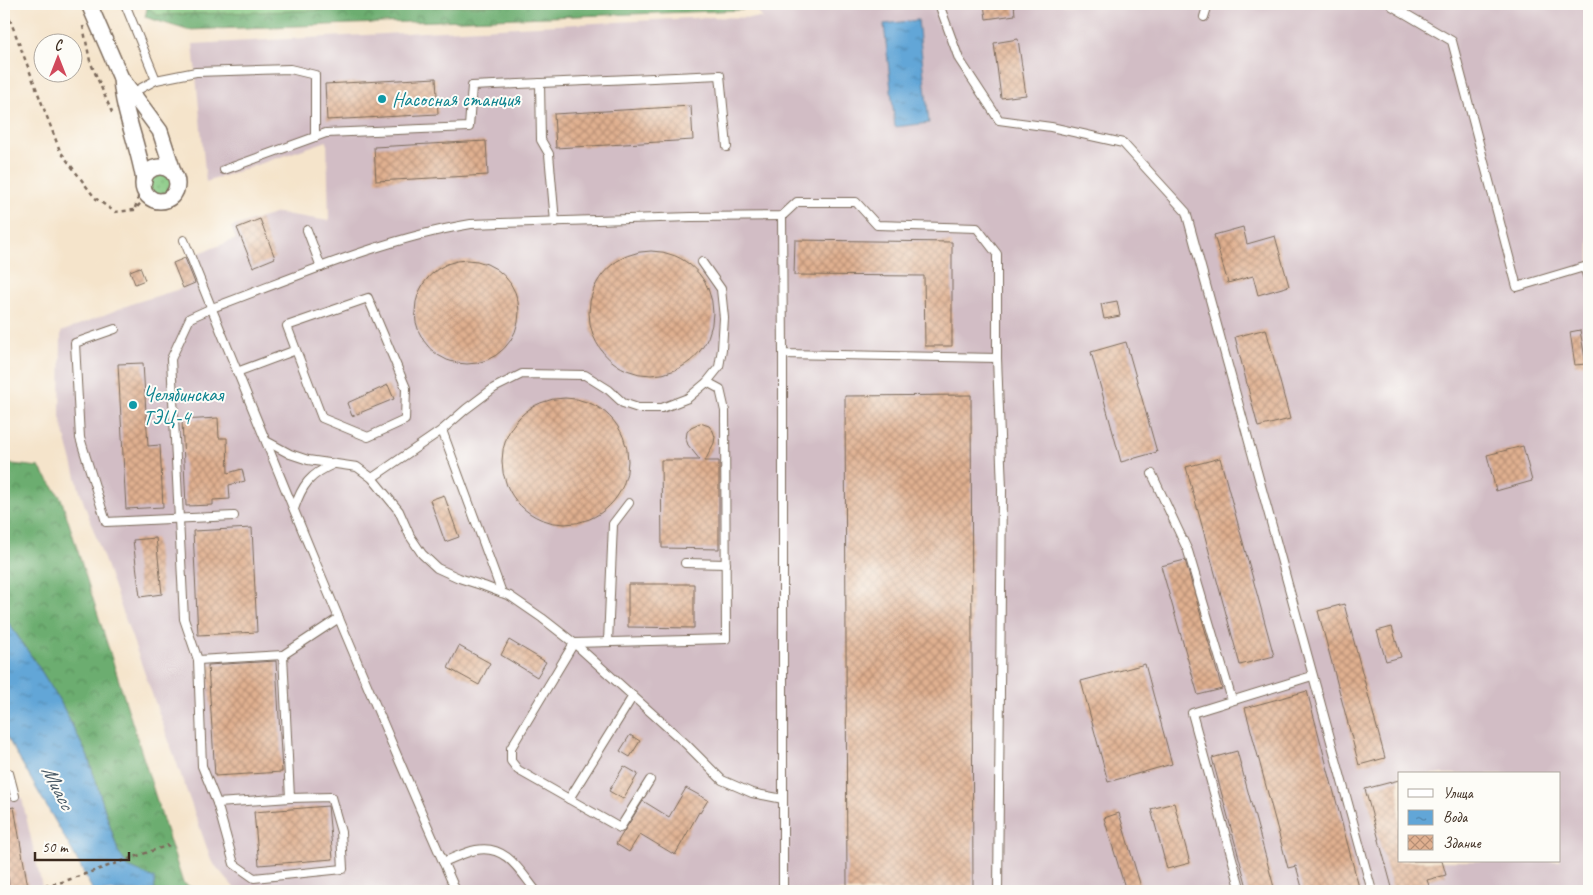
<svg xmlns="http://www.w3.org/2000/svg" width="1593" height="895" font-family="Caveat,sans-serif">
  <defs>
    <pattern id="grass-dots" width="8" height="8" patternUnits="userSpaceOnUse" patternTransform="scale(1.25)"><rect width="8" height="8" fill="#86c982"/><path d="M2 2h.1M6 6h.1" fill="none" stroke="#6fa36a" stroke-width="1.8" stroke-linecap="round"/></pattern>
    <pattern id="forest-crowns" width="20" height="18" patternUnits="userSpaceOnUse" patternTransform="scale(1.25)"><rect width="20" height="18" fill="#6cad70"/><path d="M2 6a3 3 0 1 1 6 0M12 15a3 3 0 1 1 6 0" fill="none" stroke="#5a8d5b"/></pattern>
    <pattern id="wetland-marsh" width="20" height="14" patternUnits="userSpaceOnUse" patternTransform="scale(1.25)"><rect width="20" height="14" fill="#86c982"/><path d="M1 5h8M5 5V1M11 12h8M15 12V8" fill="none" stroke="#6fa36a"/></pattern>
    <pattern id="water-ripples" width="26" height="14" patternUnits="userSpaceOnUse" patternTransform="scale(1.25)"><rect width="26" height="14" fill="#62a6d7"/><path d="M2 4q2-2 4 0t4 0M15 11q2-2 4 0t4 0" fill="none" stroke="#5287ae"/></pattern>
    <pattern id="building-cross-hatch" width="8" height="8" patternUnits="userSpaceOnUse" patternTransform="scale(1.25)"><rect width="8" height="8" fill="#e0b090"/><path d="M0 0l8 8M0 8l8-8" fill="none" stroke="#b78f75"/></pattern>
  </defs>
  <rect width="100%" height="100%" fill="#fdfcf7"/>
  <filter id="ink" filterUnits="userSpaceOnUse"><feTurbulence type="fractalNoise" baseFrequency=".02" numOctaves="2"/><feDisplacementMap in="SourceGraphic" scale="10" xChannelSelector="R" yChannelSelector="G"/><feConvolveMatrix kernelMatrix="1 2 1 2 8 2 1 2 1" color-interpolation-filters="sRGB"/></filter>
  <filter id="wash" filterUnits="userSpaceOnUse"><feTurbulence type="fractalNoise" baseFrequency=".0096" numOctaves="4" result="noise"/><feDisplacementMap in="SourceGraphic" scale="20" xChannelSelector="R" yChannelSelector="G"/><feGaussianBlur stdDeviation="1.12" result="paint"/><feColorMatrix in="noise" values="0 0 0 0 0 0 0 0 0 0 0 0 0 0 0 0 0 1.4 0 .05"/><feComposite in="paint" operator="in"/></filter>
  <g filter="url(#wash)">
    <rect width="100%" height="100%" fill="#f5e4cb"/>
    <g fill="#d2bdc5" fill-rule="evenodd">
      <path d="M 751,4 L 1589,4 L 1589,891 L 237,891 L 212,862 L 80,492 L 60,417 L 61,332 L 134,303 L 183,288 L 173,263 L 236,239 L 231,227 L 278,213 L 329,221 L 327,141 L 206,182 L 193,44 L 713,17 L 761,18 L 765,21 ZM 1399,774 L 1559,774 L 1559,861 L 1399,861 Z"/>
      <polygon points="4,766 22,799 43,891 4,891"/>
    </g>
    <circle fill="url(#grass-dots)" stroke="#607a50" cx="161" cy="184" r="12"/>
    <g fill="url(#forest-crowns)" stroke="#546c47">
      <polygon points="148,4 737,4 743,10 187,30 145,17"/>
      <polygon points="4,463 39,467 61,498 183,883 198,891 155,891 153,878 127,867 118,851 88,757 61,703 40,669 6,619 4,612"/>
    </g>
    <polygon fill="url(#wetland-marsh)" stroke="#607a50" points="145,4 536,4 157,15"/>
    <g fill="url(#water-ripples)" stroke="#4e687a">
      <polygon points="918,20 929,123 895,127 884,24"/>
      <polygon points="4,612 6,619 40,669 61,703 88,757 118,851 128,867 154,878 155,891 93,891 74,854 4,732"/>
    </g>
    <g id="blocks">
      <g fill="url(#building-cross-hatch)">
        <polygon points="984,4 1014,4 1015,15 986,19"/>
        <polygon points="1018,39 1026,95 1001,98 994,43"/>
        <polygon points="436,78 438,114 327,120 325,84"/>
        <polygon points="691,106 693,140 556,148 554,114"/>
        <polygon points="486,141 488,175 376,181 374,147"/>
        <polygon points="260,219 275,258 253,267 237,228"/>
        <polygon points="1243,227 1247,244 1275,236 1289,286 1258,295 1253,276 1228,283 1214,235"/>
        <polygon points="795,240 952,242 952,346 925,346 924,276 794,275"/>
        <circle cx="651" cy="313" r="62"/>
        <polygon points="185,258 195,283 183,288 173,263"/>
        <circle cx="467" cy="312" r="52"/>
        <polygon points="140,267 145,280 135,284 130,271"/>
        <polygon points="1117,301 1120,316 1104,319 1101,304"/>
        <polygon points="1266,329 1290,419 1258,427 1235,337"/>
        <polygon points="1580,330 1586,364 1575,365 1570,332"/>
        <polygon points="1126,342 1157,452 1121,462 1091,352"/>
        <polygon points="143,363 148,446 160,445 163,507 126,509 118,364"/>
        <polygon points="388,385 394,399 352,416 347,403"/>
        <polygon points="971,395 973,891 847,891 845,396"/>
        <circle cx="565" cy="461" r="63"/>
        <polygon points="218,418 219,438 227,438 228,473 242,469 245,481 229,485 230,499 213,500 213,505 186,506 182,420"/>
        <polygon points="700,423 709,426 713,431 715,437 714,443 705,461 719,461 719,549 662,548 661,460 700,460 688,445 686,439 687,432 691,427"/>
        <polygon points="1523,446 1532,481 1496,491 1487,455"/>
        <polygon points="1220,458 1274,656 1240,665 1186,467"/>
        <polygon points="444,495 459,537 445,542 430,500"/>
        <polygon points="252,528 257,632 198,635 193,531"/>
        <polygon points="156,538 162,594 140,597 133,540"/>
        <polygon points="1185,560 1222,689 1198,695 1161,566"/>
        <polygon points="628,584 694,584 694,628 628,627"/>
        <polygon points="1344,604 1385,758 1359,765 1318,611"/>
        <polygon points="1392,627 1401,657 1386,661 1377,631"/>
        <polygon points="509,640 546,662 537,677 501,655"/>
        <polygon points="459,646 490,663 479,685 448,668"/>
        <polygon points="276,661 282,772 215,776 208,665"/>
        <polygon points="1145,664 1172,764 1108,782 1081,681"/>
        <polygon points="1307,691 1360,891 1303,891 1296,866 1288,868 1245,708"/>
        <polygon points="630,735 640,741 630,757 620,751"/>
        <polygon points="1237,751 1275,891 1248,891 1212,758"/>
        <polygon points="624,766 638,774 623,799 609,791"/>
        <polygon points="1399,780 1399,861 1442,861 1446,875 1427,880 1431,891 1393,891 1365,789"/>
        <polygon points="686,788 708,800 700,813 699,812 675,855 640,834 629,852 616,844 643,801 669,817"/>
        <polygon points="1174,803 1190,863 1167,869 1151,809"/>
        <polygon points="328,806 333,859 259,865 254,812"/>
        <polygon points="14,807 28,887 10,890 4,856 4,809"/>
        <polygon points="1119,813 1141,887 1126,891 1104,818"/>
      </g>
    </g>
  </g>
  <g filter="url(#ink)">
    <use href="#blocks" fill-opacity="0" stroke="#7c6b5b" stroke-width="1"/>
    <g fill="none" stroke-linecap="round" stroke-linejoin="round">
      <g stroke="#7c6b5b" stroke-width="10">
        <g id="lane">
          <polyline points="125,4 156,80 132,93"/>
          <polyline points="939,4 959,59 999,120 1051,127 1123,143 1186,212 1372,891"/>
          <polyline points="1392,4 1392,6 1452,41 1517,287 1584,267 1589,281"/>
          <polyline points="1204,17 1208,4"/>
          <polyline points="156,80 196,72 290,69 315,75 315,137"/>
          <polyline points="540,83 541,140 549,154 555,222"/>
          <polyline points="224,170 326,133 469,127 472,86 720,75 727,147"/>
          <polyline points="782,216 783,354 997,358"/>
          <polyline points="307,230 321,267"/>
          <path d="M 184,240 C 272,458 361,676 456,891"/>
          <polyline points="115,329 75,343 80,438 106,522 234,516"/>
          <polyline points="783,354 783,891"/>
          <polyline points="237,372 296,350 322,418 368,437 405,420 406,388 368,298 287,326 296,350"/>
          <polyline points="442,430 502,593"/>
          <polyline points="266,441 290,454 308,460 357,467 372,478 399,511 410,536 422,554 437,568 459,578 484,586 510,596 542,618 574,643 686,744 722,780 752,793 783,799"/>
          <polyline points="1152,474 1188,551 1232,700"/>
          <polyline points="372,478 442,430 466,409 494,388 522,374 585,375 609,390 623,403 638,408 662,408 688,398 707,382 719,367 722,349 724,318 721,289 702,262"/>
          <path d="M 294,509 C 302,485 310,474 334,464"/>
          <polyline points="685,563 726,564"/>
          <polyline points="608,642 613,524 629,503"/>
          <path d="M 283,655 L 290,798 L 331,797 L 341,832 L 343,869 L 254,878 L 234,864 L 217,803 L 202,766 L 198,660 L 184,619 L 171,359 L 190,318 L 212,308 C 296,277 381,239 471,224 L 691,217 L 782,216 L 797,202 L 856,202 L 877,225 L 977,228 L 997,254 L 997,358 L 1002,489 L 998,891"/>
          <polyline points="198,660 283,655 339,618"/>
          <polyline points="4,775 9,773 15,796"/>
          <polyline points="650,780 620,828 518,770 511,761 511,748 574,643 726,639 725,411 720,389 707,382"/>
          <polyline points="569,799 633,696"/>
          <polyline points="217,803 290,798"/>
          <path d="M 443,862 C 454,858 465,852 476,850 C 506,844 520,871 536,891"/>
          <polyline points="1241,891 1192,713 1312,676"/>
        </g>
      </g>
      <g stroke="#7c6b5b" stroke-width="18">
        <g id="street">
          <polyline points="89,4 121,78 160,131 174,174"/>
          <path d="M 121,78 C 123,113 139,146 144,181"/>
          <circle cx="160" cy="184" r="17"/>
        </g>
      </g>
      <g stroke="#7c6b5b" stroke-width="2.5" stroke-dasharray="4 4" stroke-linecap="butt">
        <polyline points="4,4 60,151 95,198 115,212 134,210 148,196"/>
        <polyline points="83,26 90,61 113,115"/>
        <polyline points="135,208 138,199 138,191"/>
        <polyline points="21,891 62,882 169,845"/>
      </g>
      <use href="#lane" stroke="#fff" stroke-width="8"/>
      <use href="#street" stroke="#fff" stroke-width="15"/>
    </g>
  </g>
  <g fill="#0f9aa8" stroke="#fdfcf7" stroke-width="2">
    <circle cx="382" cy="99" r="5"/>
    <circle cx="133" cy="405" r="5"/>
  </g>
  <g text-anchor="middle" stroke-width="4" stroke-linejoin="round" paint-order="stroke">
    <g font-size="20" fill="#0d838f" stroke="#fdfcf7" text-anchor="start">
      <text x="392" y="106">Насосная станция</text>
      <text x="143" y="401">Челябинская<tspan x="143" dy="23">ТЭЦ-4</tspan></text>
    </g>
    <g font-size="21" font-style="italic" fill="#4b5c68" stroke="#fdfcf7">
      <text transform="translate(58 787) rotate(63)" y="7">Миасс</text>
    </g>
  </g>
  <rect width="1593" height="895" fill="none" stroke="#fdfcf7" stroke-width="20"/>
  <rect x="1398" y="772" width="162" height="90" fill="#fdfcf7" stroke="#afa8a0"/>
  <rect x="1408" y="789" width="25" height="8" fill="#ffffff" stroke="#afa8a0"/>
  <text x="1443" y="798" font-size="15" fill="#3b2a1e">Улица</text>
  <rect x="1408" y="810" width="25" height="15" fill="url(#water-ripples)" stroke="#afa8a0"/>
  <text x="1443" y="822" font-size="15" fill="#3b2a1e">Вода</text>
  <rect x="1408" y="835" width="25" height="15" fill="url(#building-cross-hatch)" stroke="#afa8a0"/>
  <text x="1443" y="848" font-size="15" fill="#3b2a1e">Здание</text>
  <g transform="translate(58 58)"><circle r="24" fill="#fdfcf7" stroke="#afa8a0"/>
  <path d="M0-4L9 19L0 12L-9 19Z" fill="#d1495b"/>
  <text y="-8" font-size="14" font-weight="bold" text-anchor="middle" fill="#3b2a1e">С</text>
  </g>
  <path d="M35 852v8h94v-8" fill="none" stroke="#3b2a1e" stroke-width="2.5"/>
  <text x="42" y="852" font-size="15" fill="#3b2a1e" stroke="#fdfcf7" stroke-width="4" paint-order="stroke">50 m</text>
</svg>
